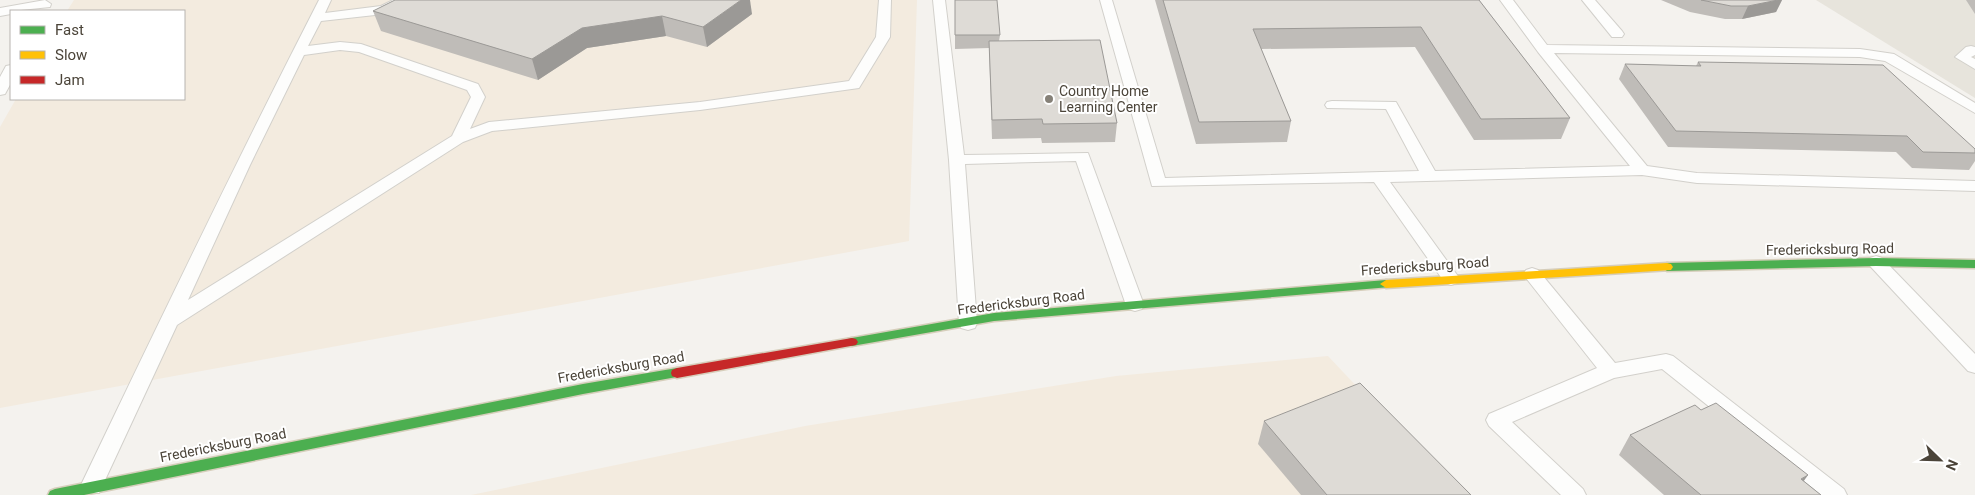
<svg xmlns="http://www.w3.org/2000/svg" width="1975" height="495" font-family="Roboto,sans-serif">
  <rect width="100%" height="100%" fill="#f4f2ee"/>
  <polygon fill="#e7e4dc" points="1816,0 1975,0 1975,98"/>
  <g fill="#f3ebdf">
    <polygon points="74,0 917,0 909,241 0,408 0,127 16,99 184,99 184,11 67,11"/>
    <polygon points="1328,356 1459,495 471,495 805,426 1116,376"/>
  </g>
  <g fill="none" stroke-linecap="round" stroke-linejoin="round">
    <g stroke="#d2d0cb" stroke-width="2">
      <g id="lane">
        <polygon points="45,0 51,4 50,7 11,11 11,14 0,16 0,8"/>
        <path d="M 319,0 L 331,0 L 325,13 L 381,6 L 393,0 L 408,0 L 384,14 L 321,21 L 308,46 L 340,42 L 361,44 L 478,84 L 485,97 L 470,129 L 489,122 L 700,102 L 849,81 L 876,37 L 879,0 L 891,0 L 890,37 L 859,88 L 700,110 L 492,131 L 463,142 L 177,325 L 99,493 L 83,493 L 80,487 C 158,324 236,162 319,0 ZM 340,50 L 359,52 L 467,90 L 471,97 L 452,136 L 188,300 L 250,165 L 304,55 Z"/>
        <polygon points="933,0 945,0 964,155 1088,153 1144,305 1142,309 1135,311 1128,309 1126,305 1076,161 965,164 977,323 975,328 968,330 961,328 959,323 949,160"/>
        <polygon points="1100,0 1112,0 1165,178 1419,171 1386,109 1327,108 1325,105 1327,102 1332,101 1396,102 1435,171 1630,166 1538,52 1500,0 1513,0 1547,45 1860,49 1894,54 1975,103 1975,113 1885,61 1860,57 1554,53 1647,166 1697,173 1975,181 1975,191 1697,183 1642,175 1390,182 1460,279 1457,283 1451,285 1445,283 1374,182 1152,186"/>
        <polygon points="1582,0 1595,0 1622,31 1624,34 1622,37 1612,37"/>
        <polygon points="1971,46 1975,47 1975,55 1971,57 1975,59 1975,69 1955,57 1966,47"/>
        <polygon points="11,65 11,83 5,94 0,95 0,77 6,66"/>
        <polygon points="1876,256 1882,258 1975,354 1975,373 1968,371 1870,266 1867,262 1870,258"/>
        <polygon points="1532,268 1538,270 1615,363 1666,354 1673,356 1844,489 1847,495 1820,495 1662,369 1614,378 1512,422 1583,489 1586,495 1561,495 1489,426 1486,420 1489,414 1597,368 1526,278 1523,274 1526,270"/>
      </g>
    </g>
    <g stroke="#d6cebb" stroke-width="3">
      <g id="fast">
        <polygon points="1876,258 1975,260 1975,268 1876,266 1667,271 1661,267 1667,263"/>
        <polygon points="1386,280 1390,281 1392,284 1390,287 994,321 852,346 848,345 846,342 848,339 852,338 994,313"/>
        <polygon points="677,368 682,370 683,373 682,376 583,394 84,495 48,495 50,491 55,489 583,384"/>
      </g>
    </g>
    <g stroke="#d6cebb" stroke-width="3">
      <polygon id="slow" points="1667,263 1671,264 1673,267 1671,270 1386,288 1380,284 1386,280"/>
    </g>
    <g stroke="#d6cebb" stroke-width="3">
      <polygon id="jam" points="852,338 856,339 858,342 856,345 677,378 672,376 671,373 672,370 677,368"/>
    </g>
    <use href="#lane" fill="#fdfdfc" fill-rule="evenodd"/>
    <use href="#fast" fill="#4caf50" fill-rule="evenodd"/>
    <use href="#slow" fill="#ffc107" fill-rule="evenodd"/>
    <use href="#jam" fill="#c62828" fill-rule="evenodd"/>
  </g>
  <g fill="#bfbcb8">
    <polygon points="955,0 1000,35 999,41 1117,123 1115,142 1042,143 1041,138 992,139 989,48 955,49"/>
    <polygon points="1155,0 1479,0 1570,118 1561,139 1474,140 1415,47 1261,49 1291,121 1287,142 1196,144"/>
    <polygon points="1661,0 1782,0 1776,12 1742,19 1725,19 1690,12"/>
    <polygon points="1966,0 1975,0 1975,14"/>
    <polygon points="373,11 752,14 707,47 666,36 587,48 538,80 381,31"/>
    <polygon points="1698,62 1975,149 1975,161 1969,170 1912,168 1896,152 1668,147 1619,79 1625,64 1696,66"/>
    <polygon points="1264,421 1471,495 1301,495 1258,444"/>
    <polygon points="1630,435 1804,481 1821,495 1664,495 1619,455"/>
  </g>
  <g fill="#9b9996">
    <polygon points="741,0 750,0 752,14 707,47 703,27"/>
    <polygon points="1778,0 1782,0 1776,12 1742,19 1748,6"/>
    <polygon points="662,16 666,36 587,48 538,80 532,59 582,28"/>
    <polygon points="1808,475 1794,495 1801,479"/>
  </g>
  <g fill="#dedbd6" stroke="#9b9996">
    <polygon points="395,0 741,0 703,27 662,16 582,28 532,59 373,11"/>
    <polygon points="955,0 997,0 1000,35 955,35"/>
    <polygon points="1163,0 1479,0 1570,118 1481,119 1421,27 1253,29 1291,121 1199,122"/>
    <polygon points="1701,0 1778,0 1748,6 1731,6"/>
    <polygon points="1100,40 1117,123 1043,124 1042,119 992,120 989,41"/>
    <polygon points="1698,62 1883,65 1975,149 1975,153 1923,152 1907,136 1676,131 1625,64 1701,66"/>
    <polygon points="1360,383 1471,495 1327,495 1264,421"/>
    <polygon points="1716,403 1808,475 1801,479 1821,495 1701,495 1630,435 1695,405 1701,410"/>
  </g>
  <circle fill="#868178" stroke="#fff" stroke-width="2" cx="1049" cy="99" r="5"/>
  <g text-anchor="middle" stroke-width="4" stroke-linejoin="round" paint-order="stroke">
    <g font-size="14" fill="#4b4439" stroke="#fff" text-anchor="start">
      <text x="1059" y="96">Country Home<tspan x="1059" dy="16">Learning Center</tspan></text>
    </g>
    <g font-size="14" fill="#4b4439" stroke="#fff">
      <text transform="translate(1830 249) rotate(-1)" y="5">Fredericksburg Road</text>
      <text transform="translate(1425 266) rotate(-4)" y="5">Fredericksburg Road</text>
      <text transform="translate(1021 302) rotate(-7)" y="5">Fredericksburg Road</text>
      <text transform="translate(621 367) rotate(-10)" y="5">Fredericksburg Road</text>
      <text transform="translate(223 445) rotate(-11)" y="5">Fredericksburg Road</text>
    </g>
  </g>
  <rect x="10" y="10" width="175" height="90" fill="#ffffff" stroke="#b7b4b0"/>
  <rect x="20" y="26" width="25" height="8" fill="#4caf50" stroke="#b7b4b0"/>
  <text x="55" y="35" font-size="15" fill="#4b4439">Fast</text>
  <rect x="20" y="51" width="25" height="8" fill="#ffc107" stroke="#b7b4b0"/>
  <text x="55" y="60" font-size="15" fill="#4b4439">Slow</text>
  <rect x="20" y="76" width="25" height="8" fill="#c62828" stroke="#b7b4b0"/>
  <text x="55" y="85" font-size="15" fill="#4b4439">Jam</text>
  <g transform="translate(1940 460) rotate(113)" stroke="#ffffff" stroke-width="4" paint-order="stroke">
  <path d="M0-4L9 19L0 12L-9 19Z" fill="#4b4439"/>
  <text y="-8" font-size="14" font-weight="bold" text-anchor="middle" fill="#4b4439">N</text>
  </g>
</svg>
